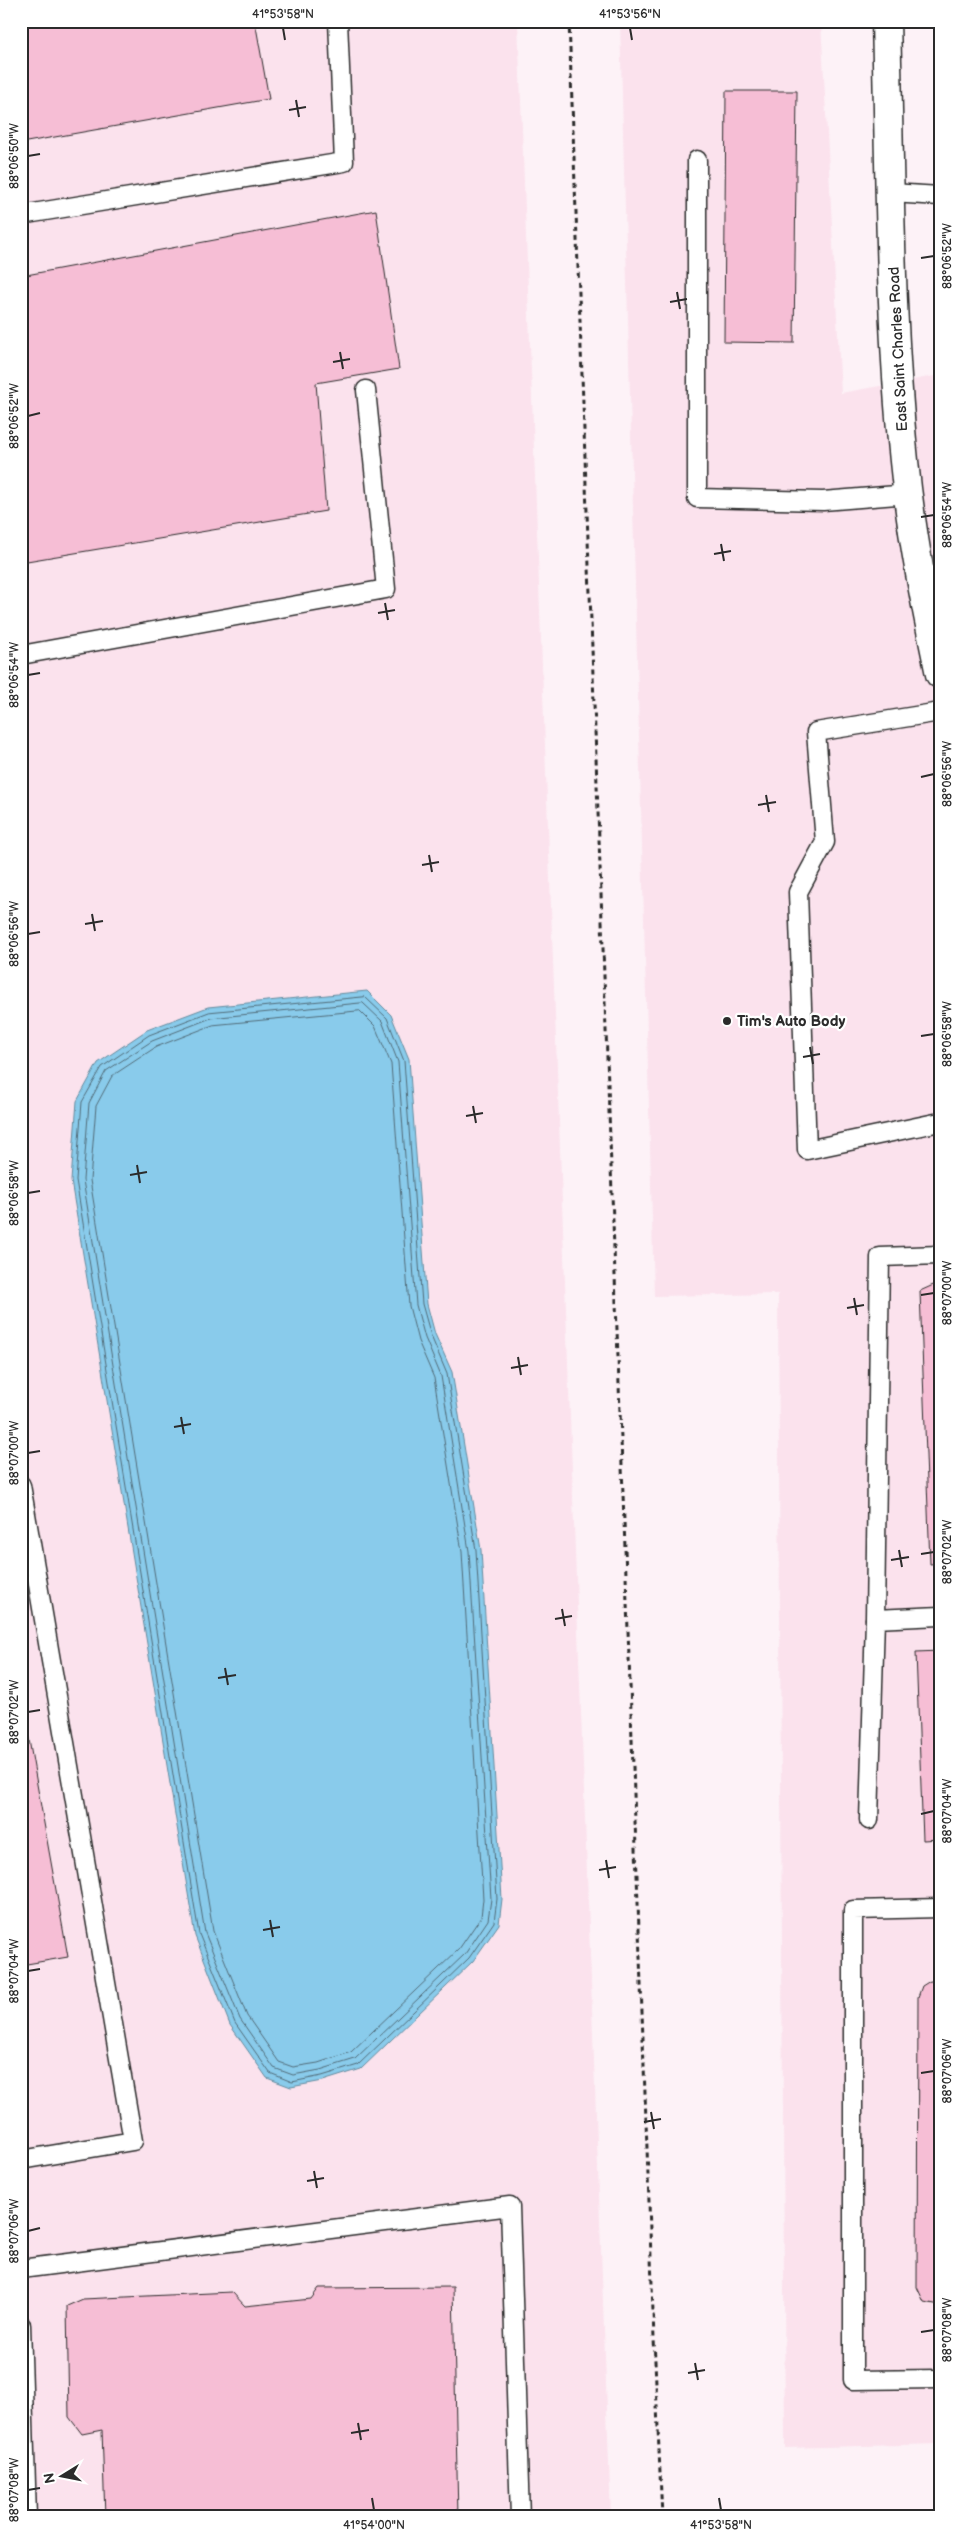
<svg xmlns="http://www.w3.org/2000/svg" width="961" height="2538" font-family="'Balsamiq Sans',sans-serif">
  <rect width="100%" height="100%" fill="#fdf2f7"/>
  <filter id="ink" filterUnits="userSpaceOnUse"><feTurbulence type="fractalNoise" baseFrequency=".02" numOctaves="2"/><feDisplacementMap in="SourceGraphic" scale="10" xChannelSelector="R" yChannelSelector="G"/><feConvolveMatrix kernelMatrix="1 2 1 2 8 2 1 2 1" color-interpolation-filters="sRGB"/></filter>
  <g filter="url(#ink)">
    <g fill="#fbe2ed">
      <polygon points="21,21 518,21 611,2517 21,2517"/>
      <polygon points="620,21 821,21 841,393 940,375 940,2444 785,2448 778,1294 654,1296"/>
    </g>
    <polygon fill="#89cbeb" stroke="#638b9e" points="367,991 391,1015 409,1059 427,1304 435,1334 452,1372 481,1550 502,1899 499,1924 473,1961 361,2069 323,2081 291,2087 267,2078 230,2025 195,1936 71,1181 77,1101 98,1063 147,1030 208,1007"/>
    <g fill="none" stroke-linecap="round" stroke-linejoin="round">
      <g stroke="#516b78" stroke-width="1">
        <polygon points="365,997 387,1018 404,1061 422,1304 431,1336 447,1374 476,1550 497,1899 494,1922 469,1958 358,2065 322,2076 292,2082 270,2073 235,2023 199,1934 76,1180 82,1102 102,1067 149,1035 209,1012"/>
        <polygon points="363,1003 382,1021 398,1062 416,1305 425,1338 441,1376 469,1551 491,1899 488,1920 465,1954 355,2059 320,2070 293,2075 274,2068 240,2019 205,1933 83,1180 89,1103 106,1071 152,1041 211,1018"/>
        <polygon points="360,1011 375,1026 391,1064 409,1306 418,1341 434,1378 462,1552 483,1899 481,1917 459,1949 351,2052 318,2063 293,2067 279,2062 247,2016 213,1931 90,1180 96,1106 112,1076 156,1047 213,1025"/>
      </g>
    </g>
    <g fill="#f6bed5" stroke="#2b2b2b">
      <polygon points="21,21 255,21 269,99 21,143"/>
      <polygon points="726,91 797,91 794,343 724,342"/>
      <polygon points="376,210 399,369 316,383 326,511 21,562 21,276"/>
      <polygon points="940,1282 940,1563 930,1564 920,1291"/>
      <polygon points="940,1651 940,1839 923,1840 916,1652"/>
      <polygon points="21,1695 68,1957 21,1965"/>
      <polygon points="930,1981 940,1982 940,2305 924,2302 917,2287 918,1997 922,1986"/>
      <polygon points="453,2287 458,2517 105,2517 102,2430 82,2434 69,2417 67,2306 83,2299 232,2292 245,2306 311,2299 319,2288"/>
    </g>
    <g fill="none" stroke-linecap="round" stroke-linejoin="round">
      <g stroke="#2b2b2b" stroke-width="21">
        <g id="lane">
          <polyline points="697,160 697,498 823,501 909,494"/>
          <polyline points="891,193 940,196"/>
          <polyline points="21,215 344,162 338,21"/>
          <polyline points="21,655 386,589 366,390"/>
          <polyline points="940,712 816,732 825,842 798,892 807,1150 940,1122"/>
          <polyline points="21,1485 133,2141 21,2160"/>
          <polyline points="875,1619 880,1257 940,1255"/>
          <polyline points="869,1820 875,1619 940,1616"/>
          <polyline points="940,1908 853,1910 853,2380 940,2379"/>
          <polyline points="21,2269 510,2206 520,2517"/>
          <polyline points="21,2325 27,2517"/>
        </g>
      </g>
      <g stroke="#2b2b2b" stroke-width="31">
        <path id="secondary" d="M 886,21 C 890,167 889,315 904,461 C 911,533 925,603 940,674"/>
      </g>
      <polyline stroke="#2b2b2b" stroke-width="3" stroke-dasharray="5 4" stroke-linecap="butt" points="569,21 654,2339 662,2517"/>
      <use href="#lane" stroke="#fff" stroke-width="18"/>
      <use href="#secondary" stroke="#fff" stroke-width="28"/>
    </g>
  </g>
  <path fill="none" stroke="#2b2b2b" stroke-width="2" d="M 283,28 L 285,40M 630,28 L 632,40M 296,100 L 299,117M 289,110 L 306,107M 28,156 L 40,154M 921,258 L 934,256M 677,292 L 680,309M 670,302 L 687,299M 340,352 L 343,369M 333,362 L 350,359M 28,416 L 40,413M 921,517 L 934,515M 721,544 L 724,561M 714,554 L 731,551M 385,603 L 388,620M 378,613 L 395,610M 28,675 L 40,673M 921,777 L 934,774M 766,795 L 769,812M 758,805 L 776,802M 429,855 L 432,872M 422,865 L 439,862M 92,914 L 95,931M 85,924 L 103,921M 28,934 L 40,932M 921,1036 L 934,1034M 810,1047 L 813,1064M 803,1057 L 820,1054M 473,1106 L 476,1123M 466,1116 L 483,1113M 137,1165 L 140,1183M 130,1175 L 147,1172M 28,1193 L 40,1191M 921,1295 L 934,1293M 854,1298 L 857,1315M 847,1308 L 864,1305M 518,1357 L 521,1375M 511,1368 L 528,1365M 181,1417 L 184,1434M 174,1427 L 191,1424M 28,1453 L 40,1451M 899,1550 L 902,1567M 921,1554 L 934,1552M 891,1560 L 909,1557M 562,1609 L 565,1626M 555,1619 L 572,1616M 225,1668 L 228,1685M 218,1678 L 236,1675M 28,1712 L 40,1710M 921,1814 L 934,1811M 606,1860 L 609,1878M 599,1870 L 616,1867M 270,1920 L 273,1937M 263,1930 L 280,1927M 28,1971 L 40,1969M 921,2073 L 934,2071M 651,2112 L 654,2129M 644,2122 L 661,2119M 314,2171 L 317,2188M 307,2181 L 324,2178M 28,2231 L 40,2228M 921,2332 L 934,2330M 695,2363 L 698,2380M 688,2373 L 705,2370M 358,2423 L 361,2440M 351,2433 L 369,2430M 28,2490 L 40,2488M 372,2498 L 374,2510M 719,2498 L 721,2510"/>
  <circle fill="#2b2b2b" stroke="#fff" stroke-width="2" cx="727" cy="1021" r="5"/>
  <g text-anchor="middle" stroke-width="4.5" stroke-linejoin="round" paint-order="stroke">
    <g font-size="15" fill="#2b2b2b" stroke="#fff">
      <text transform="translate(898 349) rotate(-93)" y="5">East Saint Charles Road</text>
    </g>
    <g font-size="15" font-weight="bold" fill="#2b2b2b" stroke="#fff" text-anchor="start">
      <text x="737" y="1026">Tim's Auto Body</text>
    </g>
  </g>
  <rect width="961" height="2538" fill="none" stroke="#fff" stroke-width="55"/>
  <g transform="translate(62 2476) rotate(260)" stroke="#ffffff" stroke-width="4" paint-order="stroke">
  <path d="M0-4L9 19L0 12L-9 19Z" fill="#2b2b2b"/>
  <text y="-8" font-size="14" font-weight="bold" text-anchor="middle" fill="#2b2b2b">N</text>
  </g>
  <rect x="28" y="28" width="906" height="2482" fill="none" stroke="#2b2b2b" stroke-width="2"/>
  <g font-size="12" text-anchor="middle" fill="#2b2b2b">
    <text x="283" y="18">41°53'58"N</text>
    <text x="630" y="18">41°53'56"N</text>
    <text transform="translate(14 156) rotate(-90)" y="4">88°06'50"W</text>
    <text transform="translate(947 256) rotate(-90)" y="4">88°06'52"W</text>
    <text transform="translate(14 416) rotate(-90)" y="4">88°06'52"W</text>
    <text transform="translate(947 515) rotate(-90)" y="4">88°06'54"W</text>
    <text transform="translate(14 675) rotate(-90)" y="4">88°06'54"W</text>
    <text transform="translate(947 774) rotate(-90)" y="4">88°06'56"W</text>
    <text transform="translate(14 934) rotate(-90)" y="4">88°06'56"W</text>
    <text transform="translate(947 1034) rotate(-90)" y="4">88°06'58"W</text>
    <text transform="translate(14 1193) rotate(-90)" y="4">88°06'58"W</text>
    <text transform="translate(947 1293) rotate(-90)" y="4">88°07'00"W</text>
    <text transform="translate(14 1453) rotate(-90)" y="4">88°07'00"W</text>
    <text transform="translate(947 1552) rotate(-90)" y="4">88°07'02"W</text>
    <text transform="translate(14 1712) rotate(-90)" y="4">88°07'02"W</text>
    <text transform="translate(947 1811) rotate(-90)" y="4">88°07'04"W</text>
    <text transform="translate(14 1971) rotate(-90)" y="4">88°07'04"W</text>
    <text transform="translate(947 2071) rotate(-90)" y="4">88°07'06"W</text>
    <text transform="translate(14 2231) rotate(-90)" y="4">88°07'06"W</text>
    <text transform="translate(947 2330) rotate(-90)" y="4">88°07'08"W</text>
    <text transform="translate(14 2490) rotate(-90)" y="4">88°07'08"W</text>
    <text x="374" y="2529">41°54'00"N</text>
    <text x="721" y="2529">41°53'58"N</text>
  </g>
</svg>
